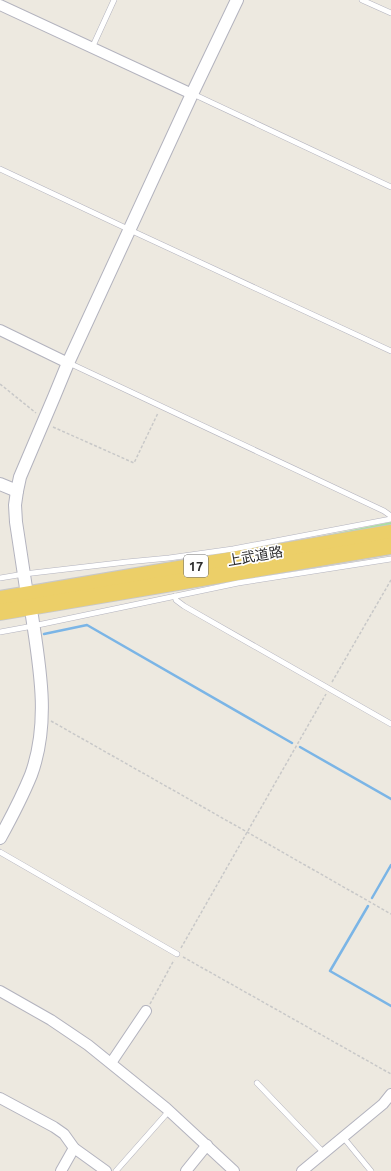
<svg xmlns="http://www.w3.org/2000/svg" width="391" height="1171" font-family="Ubuntu,'Noto Sans JP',sans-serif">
  <rect width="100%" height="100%" fill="#ede9e0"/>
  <polygon fill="#aadfa1" points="391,522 391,526 302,541 302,540"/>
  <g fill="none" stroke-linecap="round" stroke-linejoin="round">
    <g stroke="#7bb5e6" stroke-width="2.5">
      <polyline points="44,634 87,625 292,743"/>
      <polyline points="300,747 391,799"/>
      <polyline points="372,898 391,865"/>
      <polyline points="368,906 330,971 391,1006"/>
    </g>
    <g stroke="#b3b3be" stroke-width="6">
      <g id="service">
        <polyline points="362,0 391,13"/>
        <polyline points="92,48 114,0"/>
        <polyline points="193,94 391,187"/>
        <polyline points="0,169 130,230 391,351"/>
        <polyline points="69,363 384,511 391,516"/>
        <polyline points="0,578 24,574 127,562 169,558 233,549 391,519"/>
        <polyline points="175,596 176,600 184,606 391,724"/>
        <polyline points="0,632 33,626 238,583 391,559"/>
        <polyline points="0,852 177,954"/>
        <polyline points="257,1083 324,1153"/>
        <polyline points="343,1137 371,1171"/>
        <polyline points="116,1171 169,1111"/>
      </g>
    </g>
    <g stroke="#b3b3be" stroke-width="12">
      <g id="minor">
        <polyline points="0,5 192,94"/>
        <polyline points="0,330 68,363"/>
        <polyline points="0,991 51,1020 88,1045 166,1108 234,1171"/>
        <polyline points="111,1063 146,1011"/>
        <polyline points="0,1098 54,1127 64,1134 74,1148 106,1171"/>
        <polyline points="61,1171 74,1148"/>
        <polyline points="186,1171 207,1145"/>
        <polyline points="302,1171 383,1104 391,1094"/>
      </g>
    </g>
    <g stroke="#b3b3be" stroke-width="14">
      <g id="tertiary">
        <polyline points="0,484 17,491"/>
        <polyline points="26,588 16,522 15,505 17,491 20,477 54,397 68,363 192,94 237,0"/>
        <path d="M 0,838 C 11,818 22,797 31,775 C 50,723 40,669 32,616"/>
      </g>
    </g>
    <g stroke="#c8c8c8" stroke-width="18">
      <g id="trunk">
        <polyline points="0,599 391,533"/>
        <polyline points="0,612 391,546"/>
      </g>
    </g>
    <g stroke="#c8c8c8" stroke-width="1.5" stroke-dasharray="3 2" stroke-linecap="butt">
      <polyline points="0,384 36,413"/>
      <polyline points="53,427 134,463 158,413"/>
      <polyline points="332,682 391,580"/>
      <polyline points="51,721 247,832 391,914"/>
      <polyline points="181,948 326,694"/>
      <polyline points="183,957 391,1074"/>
      <polyline points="150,1004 174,960"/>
    </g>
    <use href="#service" stroke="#fff" stroke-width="5"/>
    <use href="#minor" stroke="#fff" stroke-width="10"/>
    <use href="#tertiary" stroke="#fff" stroke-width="12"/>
    <use href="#trunk" stroke="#eccf68" stroke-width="16"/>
  </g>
  <g text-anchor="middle" stroke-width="3.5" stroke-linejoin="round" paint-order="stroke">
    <rect fill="#fff" stroke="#6b6b6b" stroke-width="1" x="184" y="555" width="24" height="22" rx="3"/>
    <g font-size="13" font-weight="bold" fill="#2c2c2c">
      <text x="196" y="571">17</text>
    </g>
    <g font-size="14" fill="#2c2c2c" stroke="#fff">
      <text transform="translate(255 556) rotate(-10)" y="5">上武道路</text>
    </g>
  </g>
</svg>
